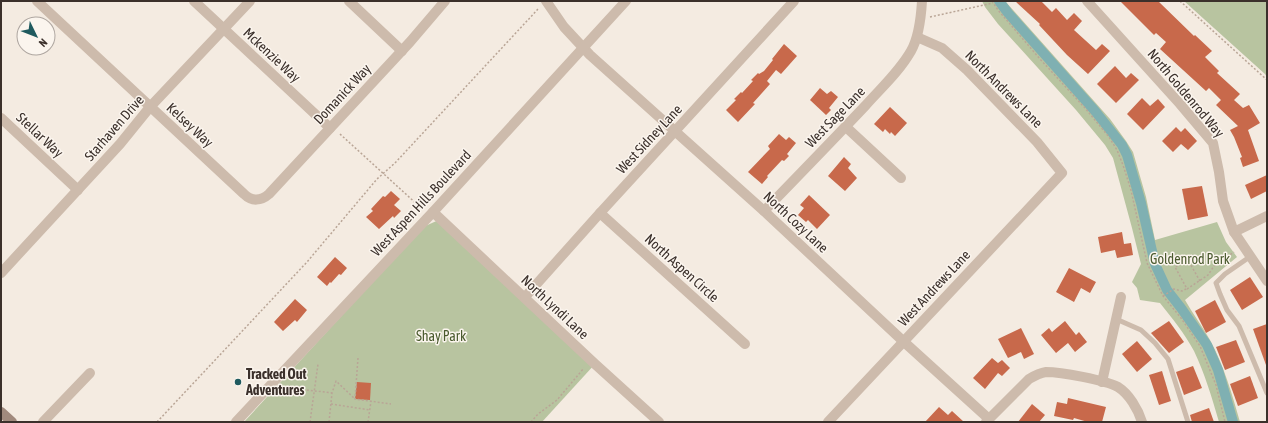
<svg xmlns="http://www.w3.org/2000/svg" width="1268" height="423" font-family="'Asap Condensed',sans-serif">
  <rect width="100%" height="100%" fill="#f4ebe1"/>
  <g fill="#b8c4a0">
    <path d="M 982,1 L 1005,1 L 1110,119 L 1126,141 L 1133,152 L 1146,197 L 1155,240 L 1217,222 L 1226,242 L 1237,257 L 1185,300 C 1193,314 1202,326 1210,340 C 1224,366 1232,394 1240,422 L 1219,422 C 1212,398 1205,374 1194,351 C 1185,334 1172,318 1160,303 L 1140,300 L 1137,288 L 1132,282 L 1141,264 L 1132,228 L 1113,158 L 1105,145 L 1076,110 L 998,24 L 985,7 Z"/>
    <polygon points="1184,1 1267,1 1267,77 1265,74"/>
    <polygon points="441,219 595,364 542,422 244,422 423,227"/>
  </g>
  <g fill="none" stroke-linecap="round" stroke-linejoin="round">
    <polyline stroke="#7fb0b2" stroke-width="10" points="999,1 1008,13 1095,111 1122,145 1127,155 1141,203 1155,264 1167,290 1181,308 1207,345 1218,370 1233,422"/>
  </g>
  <g fill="#c8694b">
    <polygon points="1015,1 1041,1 1052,12 1056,8 1067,20 1074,13 1082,21 1074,30 1096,50 1102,44 1110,51 1088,74 1067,55 1039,25 1040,24"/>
    <polygon points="1120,1 1158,1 1194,36 1195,35 1212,51 1205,57 1219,71 1217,73 1240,94 1234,100 1243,108 1249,105 1260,123 1248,130 1259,161 1243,167 1240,158 1242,157 1234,137 1230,130 1238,126 1216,105 1221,100 1209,88 1206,91 1160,49 1166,42 1156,33 1154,35"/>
    <polygon points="784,44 797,56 781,74 776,70 767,81 770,84 753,103 755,104 738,122 726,110 736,100 734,99 741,92 742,93 753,81 751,80 758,73 759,74 764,71 773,60 772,59"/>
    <polygon points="1115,66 1126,78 1131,73 1139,80 1116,103 1097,84"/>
    <polygon points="820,88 827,94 831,91 838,97 829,108 831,110 826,115 810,100"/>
    <polygon points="1142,98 1150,106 1158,99 1165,107 1143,130 1127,114"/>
    <polygon points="890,107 907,123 895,136 891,132 890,134 885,129 883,132 874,124"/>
    <polygon points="1176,127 1181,132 1185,128 1197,141 1188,150 1181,144 1173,152 1162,141"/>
    <polygon points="779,134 786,140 789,137 796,143 787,154 789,156 784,161 782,160 767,176 768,177 762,184 748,172 770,149 768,146"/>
    <polygon points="844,157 851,164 848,168 857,178 845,191 828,176"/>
    <polygon points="1267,175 1267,191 1251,199 1245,185"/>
    <polygon points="1202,186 1208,216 1188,220 1182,189"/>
    <polygon points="391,191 400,199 394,205 401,211 394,218 393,216 379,229 366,217 373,211 371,209 383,196 385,197"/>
    <polygon points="809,195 830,215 817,229 808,220 806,222 798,215 804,208 800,205"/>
    <polygon points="1122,232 1124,244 1131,243 1133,255 1117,258 1115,250 1101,253 1098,237"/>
    <polygon points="335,257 347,268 341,275 339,274 331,283 330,282 327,286 317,277"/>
    <polygon points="1069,268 1096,282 1090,293 1081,288 1074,302 1056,292"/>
    <polygon points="1250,277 1263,297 1242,310 1230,290"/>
    <polygon points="295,299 307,310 297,322 295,320 283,331 274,322"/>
    <polygon points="1215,300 1226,322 1206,333 1195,311"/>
    <polygon points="1065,321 1076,335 1079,332 1087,342 1075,352 1068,343 1056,353 1041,335 1049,328 1052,332"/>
    <polygon points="1169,321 1184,342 1169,353 1151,333"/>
    <polygon points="1267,324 1267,365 1266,365 1253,329"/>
    <polygon points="1021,328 1034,354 1024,359 1021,352 1008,358 998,339"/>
    <polygon points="1236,340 1245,362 1225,370 1216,347"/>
    <polygon points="1137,341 1152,359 1137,372 1122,354"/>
    <polygon points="992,358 998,363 1002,360 1010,368 1002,376 998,373 985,389 973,378"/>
    <polygon points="1193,366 1202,388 1184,395 1176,372"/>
    <polygon points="1162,371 1171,401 1159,405 1149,375"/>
    <polygon points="1250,376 1258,398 1238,406 1230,384"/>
    <polygon points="357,382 371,383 370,400 355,399"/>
    <polygon points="1068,398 1106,407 1102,422 1088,422 1074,418 1073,420 1054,416 1057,402 1067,404"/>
    <polygon points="1032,404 1045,415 1039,422 1018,422"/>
    <polygon points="939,407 948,415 952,411 964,422 925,422"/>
    <polygon points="1209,408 1214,422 1192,422 1190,415"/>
  </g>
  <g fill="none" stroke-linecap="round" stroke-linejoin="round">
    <g stroke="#b9a596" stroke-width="1.5" stroke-dasharray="2 2" stroke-linecap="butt">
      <polyline points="992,1 998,10 1040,59 1085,108 1109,137 1117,150 1123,165 1131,190 1147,263 1163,296 1181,318 1200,346 1216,385 1225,422"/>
      <polyline points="1180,1 1267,80"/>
      <polyline points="930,17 993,3"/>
      <polyline points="340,134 420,207"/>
      <polyline points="1200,281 1188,260 1175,267 1187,289 1208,275 1214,266 1234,252"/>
      <polyline points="1163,296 1174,289 1182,291 1186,289"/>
      <polyline points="358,358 355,399 391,404"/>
      <polyline points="283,387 332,393"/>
      <polyline points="331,404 370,410"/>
      <polyline points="157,422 307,262 377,179 395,163 539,8"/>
      <polyline points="310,422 318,364"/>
      <polyline points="329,422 332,393 336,381 355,399"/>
      <polyline points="368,422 371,401"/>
      <polyline points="531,422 538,414 557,400 584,368"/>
    </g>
    <g stroke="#cdbbac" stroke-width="5">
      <polyline points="1251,256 1225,274 1216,283 1220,294 1227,310 1239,326 1267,393"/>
      <polyline points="1116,319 1141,330 1155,343 1168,359 1188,422"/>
    </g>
    <g stroke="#cdbbac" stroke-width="10">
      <path d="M 37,1 L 244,194 C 252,202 261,201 269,194 L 410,42 L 445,1"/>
      <polyline points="194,1 330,128"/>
      <polyline points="349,1 402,51"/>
      <polyline points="546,1 564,27 590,55 764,211 903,341 989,419"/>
      <polyline points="1087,1 1180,104 1213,143 1219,172 1223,201 1234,232 1267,281"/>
      <polyline points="1,118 78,190"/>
      <polyline points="846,127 901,178"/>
      <path d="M 764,211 C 798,176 832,141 866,105 C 881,88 899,72 911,51 C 919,37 921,18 922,1"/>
      <polyline points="433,212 595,364 659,422"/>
      <polyline points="600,213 745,344"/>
      <polyline points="1234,232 1267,216"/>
      <polyline points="1,273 120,144 150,107 250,1"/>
      <polyline points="525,297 600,213 794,1"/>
      <polyline points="1102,382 1121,297"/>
      <polyline points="43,422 90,373"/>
      <polyline points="236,422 433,212 626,1"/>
      <polyline points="828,422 1062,173 1037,142 967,70 942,48 917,37"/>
      <path d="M 986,422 L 1029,379 C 1034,376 1039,373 1046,372 C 1061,372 1105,380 1118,387 C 1129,394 1138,409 1142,422"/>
    </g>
    <polyline stroke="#a18a7d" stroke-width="10" points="1,412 12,422"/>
  </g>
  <circle fill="#1f5a5e" stroke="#fbf5ee" stroke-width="1.5" cx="238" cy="382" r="4"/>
  <g text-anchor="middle" stroke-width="3" stroke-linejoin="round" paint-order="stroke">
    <g font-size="14" fill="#3b302b" stroke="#fbf5ee">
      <text transform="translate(272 55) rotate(43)" y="5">Mckenzie Way</text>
      <text transform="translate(1004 89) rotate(45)" y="5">North Andrews Lane</text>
      <text transform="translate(1186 93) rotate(50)" y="5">North Goldenrod Way</text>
      <text transform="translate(342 94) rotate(-47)" y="5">Domanick Way</text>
      <text transform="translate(835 117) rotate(-46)" y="5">West Sage Lane</text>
      <text transform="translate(190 125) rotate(43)" y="5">Kelsey Way</text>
      <text transform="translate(114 128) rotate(-49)" y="5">Starhaven Drive</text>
      <text transform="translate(40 135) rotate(43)" y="5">Stellar Way</text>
      <text transform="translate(649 139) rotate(-47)" y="5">West Sidney Lane</text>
      <text transform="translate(421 203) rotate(-47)" y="5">West Aspen Hills Boulevard</text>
      <text transform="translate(796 222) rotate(43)" y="5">North Cozy Lane</text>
      <text transform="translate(682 268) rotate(42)" y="5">North Aspen Circle</text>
      <text transform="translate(934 288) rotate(-47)" y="5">West Andrews Lane</text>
      <text transform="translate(555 307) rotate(43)" y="5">North Lyndi Lane</text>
    </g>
    <g font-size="14" fill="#4a5a2e" stroke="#fbf5ee">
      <text x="1190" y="264">Goldenrod Park</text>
      <text x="441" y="341">Shay Park</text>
    </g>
    <g font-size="14" font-weight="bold" fill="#3b302b" stroke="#fbf5ee" text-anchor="start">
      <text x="246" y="379">Tracked Out<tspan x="246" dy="16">Adventures</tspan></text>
    </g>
  </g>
  <rect width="1268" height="423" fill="none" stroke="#3b302b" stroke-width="4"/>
  <g transform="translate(36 36) rotate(133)"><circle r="19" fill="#fbf5ee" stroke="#aea6a0"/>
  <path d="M0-3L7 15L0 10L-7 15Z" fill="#1f5a5e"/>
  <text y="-6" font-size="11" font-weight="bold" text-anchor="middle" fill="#3b302b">N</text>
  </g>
</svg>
